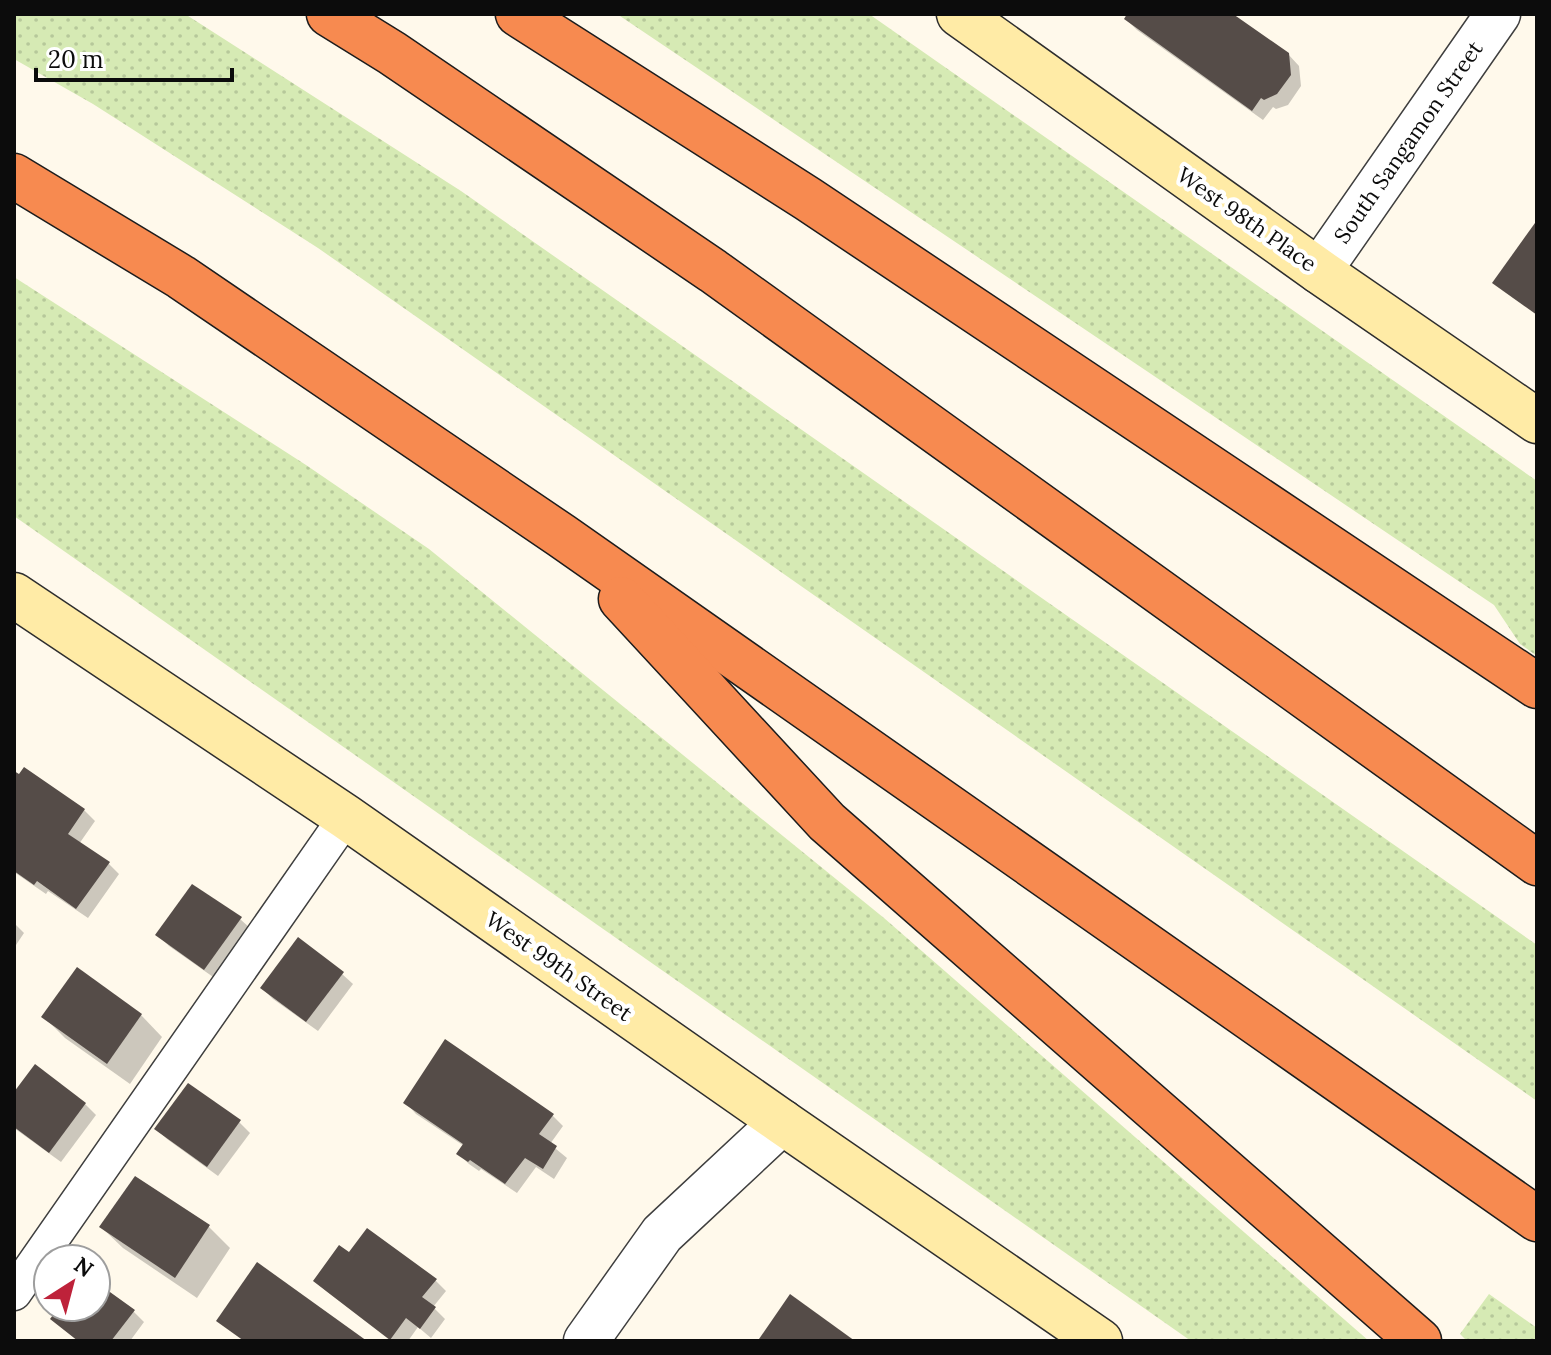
<svg xmlns="http://www.w3.org/2000/svg" width="1551" height="1355" font-family="Lora,serif">
  <defs>
    <pattern id="grass-dots" width="8" height="8" patternUnits="userSpaceOnUse" patternTransform="scale(2)"><rect width="8" height="8" fill="#d6eab4"/><path d="M2 2h.1M6 6h.1" fill="none" stroke="#b6c89a" stroke-width="1.8" stroke-linecap="round"/></pattern>
  </defs>
  <rect width="100%" height="100%" fill="#fff9eb"/>
  <g fill="url(#grass-dots)">
    <polygon points="14,14 185,14 461,191 1537,945 1537,1101 318,248 93,104 14,59"/>
    <polygon points="617,14 869,14 1537,481 1537,656 1520,644 1494,605"/>
    <polygon points="14,277 306,465 429,549 884,918 1369,1341 1191,1341 14,516"/>
    <polygon points="1489,1294 1537,1328 1537,1341 1467,1341 1460,1334"/>
  </g>
  <g fill="#0003">
    <polygon points="1130,14 1229,14 1288,54 1299,66 1301,86 1288,105 1276,109 1273,107 1263,120 1137,30 1126,19"/>
    <polygon points="14,773 84,810 95,821 79,844 108,863 119,874 88,918 48,891 46,894 14,872"/>
    <polygon points="240,919 251,929 216,979 169,946 158,935"/>
    <polygon points="14,923 24,933 14,948"/>
    <polygon points="342,974 353,984 318,1031 273,999 262,988"/>
    <polygon points="141,1015 162,1037 130,1084 65,1038 44,1017"/>
    <polygon points="35,1067 85,1104 96,1115 61,1162 14,1128 14,1095"/>
    <polygon points="406,1103 552,1115 563,1126 550,1144 567,1158 554,1179 536,1167 517,1193 481,1169 479,1171 469,1164 458,1153 464,1146 416,1114"/>
    <polygon points="239,1122 250,1133 218,1176 167,1139 156,1129"/>
    <polygon points="135,1179 209,1227 230,1248 197,1298 123,1248 101,1227"/>
    <polygon points="367,1231 436,1281 446,1291 433,1307 445,1319 431,1338 418,1327 408,1341 391,1341 326,1291 315,1281 349,1255"/>
    <polygon points="96,1284 133,1311 144,1322 130,1341 78,1341 52,1319 61,1307 96,1307"/>
  </g>
  <g fill="#554c48">
    <polygon points="1127,14 1233,14 1289,53 1291,75 1277,94 1264,100 1261,98 1252,111 1124,19"/>
    <polygon points="1535,223 1537,225 1537,315 1492,283"/>
    <polygon points="24,767 85,809 68,834 110,862 76,909 37,881 34,885 14,871 14,771 19,774"/>
    <polygon points="192,884 242,917 204,970 155,935"/>
    <polygon points="298,937 344,972 306,1022 260,988"/>
    <polygon points="77,967 142,1014 107,1064 41,1017"/>
    <polygon points="445,1039 554,1114 539,1134 557,1146 543,1169 525,1158 505,1184 470,1160 468,1162 456,1154 463,1144 403,1103"/>
    <polygon points="35,1064 86,1103 49,1153 14,1127 14,1092"/>
    <polygon points="188,1083 241,1120 207,1167 154,1129"/>
    <polygon points="135,1176 210,1225 175,1278 99,1227"/>
    <polygon points="367,1228 437,1279 422,1297 436,1307 420,1329 406,1318 390,1340 313,1281 339,1245 349,1252"/>
    <polygon points="257,1262 367,1341 244,1341 216,1321"/>
    <polygon points="96,1282 135,1310 111,1341 78,1341 50,1319 59,1307 96,1307"/>
    <polygon points="790,1294 855,1341 762,1341 759,1339"/>
  </g>
  <g fill="none" stroke-linecap="round" stroke-linejoin="round">
    <g stroke="#3f3f3f" stroke-width="37">
      <polyline id="lane" points="14,1293 346,817"/>
    </g>
    <g stroke="#3f3f3f" stroke-width="47">
      <g id="street">
        <polyline points="1319,271 1498,14"/>
        <polyline points="586,1341 662,1234 782,1122"/>
      </g>
    </g>
    <g stroke="#2e2e2e" stroke-width="47">
      <g id="secondary">
        <polyline points="959,14 1319,271 1537,421"/>
        <polyline points="14,595 346,817 782,1122 1100,1341"/>
      </g>
    </g>
    <g stroke="#1d1d1d" stroke-width="47">
      <g id="highway">
        <polyline points="329,14 392,53 713,271 1537,863"/>
        <polyline points="518,14 808,199 1537,686"/>
        <polyline points="14,176 181,277 562,536 1537,1219"/>
        <polyline points="621,599 827,822 1419,1341"/>
      </g>
    </g>
    <use href="#lane" stroke="#fff" stroke-width="34"/>
    <use href="#street" stroke="#fff" stroke-width="44"/>
    <use href="#secondary" stroke="#ffeba6" stroke-width="44"/>
    <use href="#highway" stroke="#f78a50" stroke-width="44"/>
  </g>
  <g text-anchor="middle" stroke-width="8" stroke-linejoin="round" paint-order="stroke">
    <g font-size="22" fill="#0c0c0c" stroke="#fff">
      <text transform="translate(1408 142) rotate(-55)" y="8">South Sangamon Street</text>
      <text transform="translate(1247 219) rotate(35)" y="8">West 98th Place</text>
      <text transform="translate(559 966) rotate(35)" y="8">West 99th Street</text>
    </g>
  </g>
  <rect width="1551" height="1355" fill="none" stroke="#0c0c0c" stroke-width="32"/>
  <g transform="translate(72 1283) rotate(36)"><circle r="38" fill="#ffffff" stroke="#9e9e9e" stroke-width="2"/>
  <path d="M0-6L14 30L0 20L-14 30Z" fill="#be223a"/>
  <text y="-12" font-size="22" font-weight="bold" text-anchor="middle" fill="#0c0c0c">N</text>
  </g>
  <path d="M36 68v12h196v-12" fill="none" stroke="#0c0c0c" stroke-width="4"/>
  <text x="48" y="68" font-size="24" fill="#0c0c0c" stroke="#ffffff" stroke-width="6" paint-order="stroke">20 m</text>
</svg>
